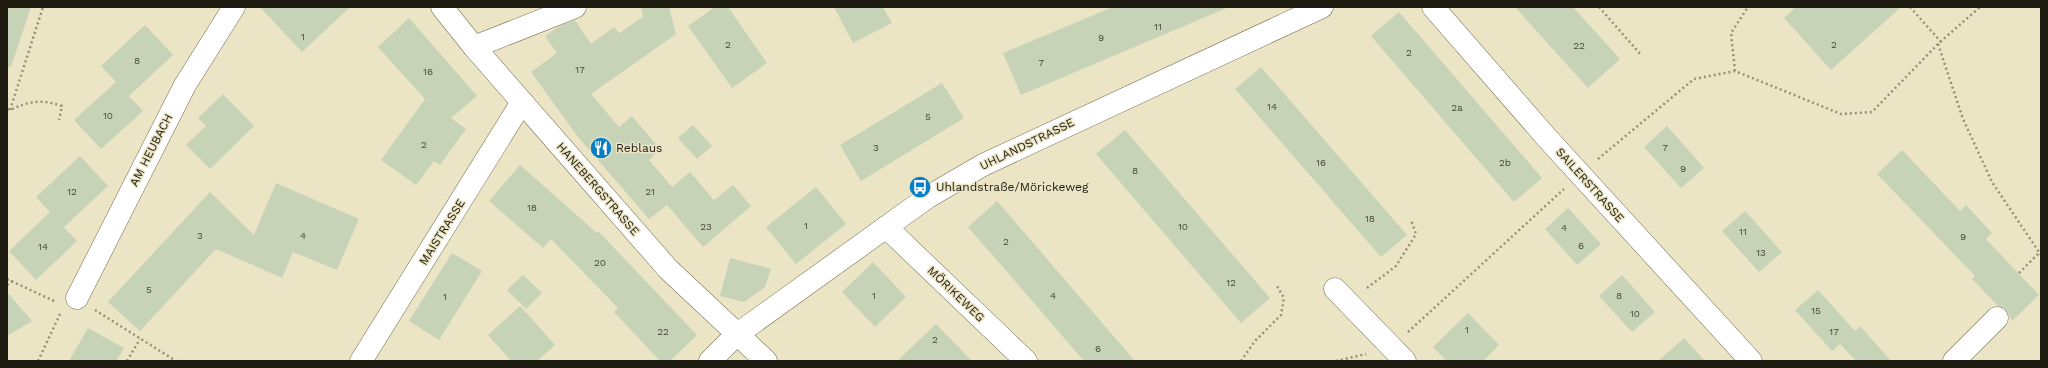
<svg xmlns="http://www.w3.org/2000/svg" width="2048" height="368" font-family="'Work Sans',sans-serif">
  <rect width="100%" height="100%" fill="#ebe5c6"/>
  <g fill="#c6d3b6">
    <polygon points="7,7 31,7 11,67 7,67"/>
    <polygon points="260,7 350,7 302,52"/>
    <polygon points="641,7 669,7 676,34 591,94 619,127 632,116 660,149 649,160 672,187 690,172 714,200 733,185 751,206 703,247 667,205 649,219 578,137 531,72 557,53 545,36 560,26 575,20 591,44 614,27 619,33 643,17"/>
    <polygon points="715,7 728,7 767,63 732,88 688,26"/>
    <polygon points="834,7 883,7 892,23 853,43"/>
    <polygon points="1113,7 1229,7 1021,95 1003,53"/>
    <polygon points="1515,7 1573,7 1620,59 1588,88"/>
    <polygon points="1796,7 1901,7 1831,70 1784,18"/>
    <polygon points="1399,12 1542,178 1514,202 1371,36"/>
    <polygon points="409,18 477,96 451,118 466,129 440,165 434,161 416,185 381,160 425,99 378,47"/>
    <polygon points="145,25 173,55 129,96 143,111 101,149 74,120 116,82 101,66"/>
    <polygon points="1261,67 1407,235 1381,257 1235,89"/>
    <polygon points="942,83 964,118 861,181 840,145"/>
    <polygon points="223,94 254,126 210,169 186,145 206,126 198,118"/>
    <polygon points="693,125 712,146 697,159 678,138"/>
    <polygon points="1667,126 1704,168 1681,188 1644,147"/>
    <polygon points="1125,130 1270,298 1241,323 1096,154"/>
    <polygon points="1902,150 1960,211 1966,205 1992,233 1986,239 2039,295 2012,321 2006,309 1998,306 1972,279 1975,276 1877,174"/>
    <polygon points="80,156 108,186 64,227 77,241 36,280 9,251 50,212 36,197"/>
    <polygon points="520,165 597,233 598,231 697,335 670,361 660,361 614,312 618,308 551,239 543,248 489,201"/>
    <polygon points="276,183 359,219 337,270 293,252 282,278 216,249 140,331 108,302 210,192 254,235"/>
    <polygon points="816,187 846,224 796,264 766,227"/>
    <polygon points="997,201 1091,310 1135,361 1084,361 1015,281 968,227"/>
    <polygon points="1568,208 1601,244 1577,265 1545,229"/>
    <polygon points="1745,211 1782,252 1759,272 1722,231"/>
    <polygon points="452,253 482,271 439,340 409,321"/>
    <polygon points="730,258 771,269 765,287 744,302 720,296"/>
    <polygon points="873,262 906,297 875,327 842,292"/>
    <polygon points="523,275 542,293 526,309 507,290"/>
    <polygon points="1622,275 1655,312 1632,332 1599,296"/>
    <polygon points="1818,290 1855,331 1860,326 1891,361 1856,361 1840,344 1832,351 1795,310"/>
    <polygon points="7,292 32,321 7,336"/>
    <polygon points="520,306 555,345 537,361 511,361 488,335"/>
    <polygon points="1468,313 1499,345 1483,361 1447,361 1433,347"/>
    <polygon points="936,324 972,361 897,361"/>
    <polygon points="88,328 124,348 116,361 69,361"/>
    <polygon points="1684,338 1705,361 1658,361"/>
  </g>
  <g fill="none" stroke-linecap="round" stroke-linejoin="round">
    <g stroke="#746e53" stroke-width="23">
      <g id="minor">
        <polyline points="442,7 474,47 668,269 766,361"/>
        <polyline points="1433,7 1547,138 1751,361"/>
        <polyline points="474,47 575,7"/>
        <polyline points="886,227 1026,361"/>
        <polyline points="1335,289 1405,361"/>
        <polyline points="77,298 185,85 234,7"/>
        <polyline points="361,361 522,102"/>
        <polyline points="710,361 736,335 928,197 983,165 1322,7"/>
        <polyline points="1954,361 1997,318"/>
      </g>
    </g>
    <g stroke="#95907a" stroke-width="2.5" stroke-dasharray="2 3" stroke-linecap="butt">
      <polyline points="1599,7 1642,56"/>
      <polyline points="1910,7 1941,42"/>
      <polyline points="1938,44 1963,119 1992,182 2041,255"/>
      <polyline points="1735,71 1731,33 1748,7"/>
      <path d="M 7,109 L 10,110 C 29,101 41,99 62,106 L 59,120"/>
      <polyline points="10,110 43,7"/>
      <polyline points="1598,159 1694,79 1735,71 1841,114 1872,112 1938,44 1980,7"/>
      <polyline points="2019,273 2039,253"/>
      <polyline points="7,279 54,301"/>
      <polyline points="7,285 12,281"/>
      <polyline points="1367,288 1396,266 1416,234 1411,220"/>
      <polyline points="95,310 176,361"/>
      <polyline points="1408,332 1564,189"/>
      <polyline points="38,361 61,312"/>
      <polyline points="127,361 140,339"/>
      <polyline points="1241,361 1255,341 1281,315 1284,298 1277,286"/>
      <polyline points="1336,361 1366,354"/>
    </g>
    <use href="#minor" stroke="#fff" stroke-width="22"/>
  </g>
  <defs>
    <g id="restaurant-disc" transform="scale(1.15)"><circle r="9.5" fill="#087ec7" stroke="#ebe5c6"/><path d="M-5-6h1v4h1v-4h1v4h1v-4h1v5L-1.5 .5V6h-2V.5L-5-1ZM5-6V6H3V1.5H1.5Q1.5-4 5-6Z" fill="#fff"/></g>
    <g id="bus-disc" transform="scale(1.15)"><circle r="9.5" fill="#087ec7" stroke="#ebe5c6"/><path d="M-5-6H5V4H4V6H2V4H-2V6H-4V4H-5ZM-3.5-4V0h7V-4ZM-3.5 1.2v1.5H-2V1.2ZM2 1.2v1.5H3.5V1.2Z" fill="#fff"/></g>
  </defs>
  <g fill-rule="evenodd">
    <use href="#restaurant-disc" x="601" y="148"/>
    <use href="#bus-disc" x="920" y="187"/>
  </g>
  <g text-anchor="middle" stroke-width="3" stroke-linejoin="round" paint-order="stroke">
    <g font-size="10" fill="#48493a">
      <text x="1158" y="30">11</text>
      <text x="303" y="40">1</text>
      <text x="1101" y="41">9</text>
      <text x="728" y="48">2</text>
      <text x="1834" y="48">2</text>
      <text x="1579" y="49">22</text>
      <text x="1409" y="56">2</text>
      <text x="137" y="64">8</text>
      <text x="1041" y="66">7</text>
      <text x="580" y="73">17</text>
      <text x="428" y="75">16</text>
      <text x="1272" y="110">14</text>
      <text x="1457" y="111">2a</text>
      <text x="108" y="119">10</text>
      <text x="928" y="120">5</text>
      <text x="424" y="148">2</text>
      <text x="876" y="151">3</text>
      <text x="1665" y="151">7</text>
      <text x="1321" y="166">16</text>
      <text x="1505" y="166">2b</text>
      <text x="1683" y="172">9</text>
      <text x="1135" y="174">8</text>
      <text x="72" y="195">12</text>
      <text x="650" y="195">21</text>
      <text x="532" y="211">18</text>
      <text x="1370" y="222">18</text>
      <text x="806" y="229">1</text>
      <text x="706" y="230">23</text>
      <text x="1183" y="230">10</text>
      <text x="1564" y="231">4</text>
      <text x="1743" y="235">11</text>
      <text x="200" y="239">3</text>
      <text x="303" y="239">4</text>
      <text x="1963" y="240">9</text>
      <text x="1006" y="245">2</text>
      <text x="1581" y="249">6</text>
      <text x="43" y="250">14</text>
      <text x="1761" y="256">13</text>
      <text x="600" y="266">20</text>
      <text x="1231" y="286">12</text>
      <text x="149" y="293">5</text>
      <text x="874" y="299">1</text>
      <text x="1053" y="299">4</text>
      <text x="1619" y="299">8</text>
      <text x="445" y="300">1</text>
      <text x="1816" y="314">15</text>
      <text x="1635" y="317">10</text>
      <text x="1467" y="333">1</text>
      <text x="663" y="335">22</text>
      <text x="1834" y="335">17</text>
      <text x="935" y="343">2</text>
      <text x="1098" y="352">6</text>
    </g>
    <g font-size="12" fill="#1e1b10" stroke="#ebe5c6">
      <text transform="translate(1027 144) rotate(-26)" y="4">UHLANDSTRASSE</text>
      <text transform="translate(151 150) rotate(-63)" y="4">AM HEUBACH</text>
      <text transform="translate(1590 185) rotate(48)" y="4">SAILERSTRASSE</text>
      <text transform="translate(598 189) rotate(49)" y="4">HANEBERGSTRASSE</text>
      <text transform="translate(442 232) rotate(-58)" y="4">MAISTRASSE</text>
      <text transform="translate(956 294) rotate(44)" y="4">MÖRIKEWEG</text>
    </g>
    <g font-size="12" fill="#1e1b10" stroke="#ebe5c6" text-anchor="start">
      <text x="616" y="152">Reblaus</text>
      <text x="936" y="191">Uhlandstraße/Mörickeweg</text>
    </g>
  </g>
  <rect width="2048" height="368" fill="none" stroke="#1e1b10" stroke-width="16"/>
</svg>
